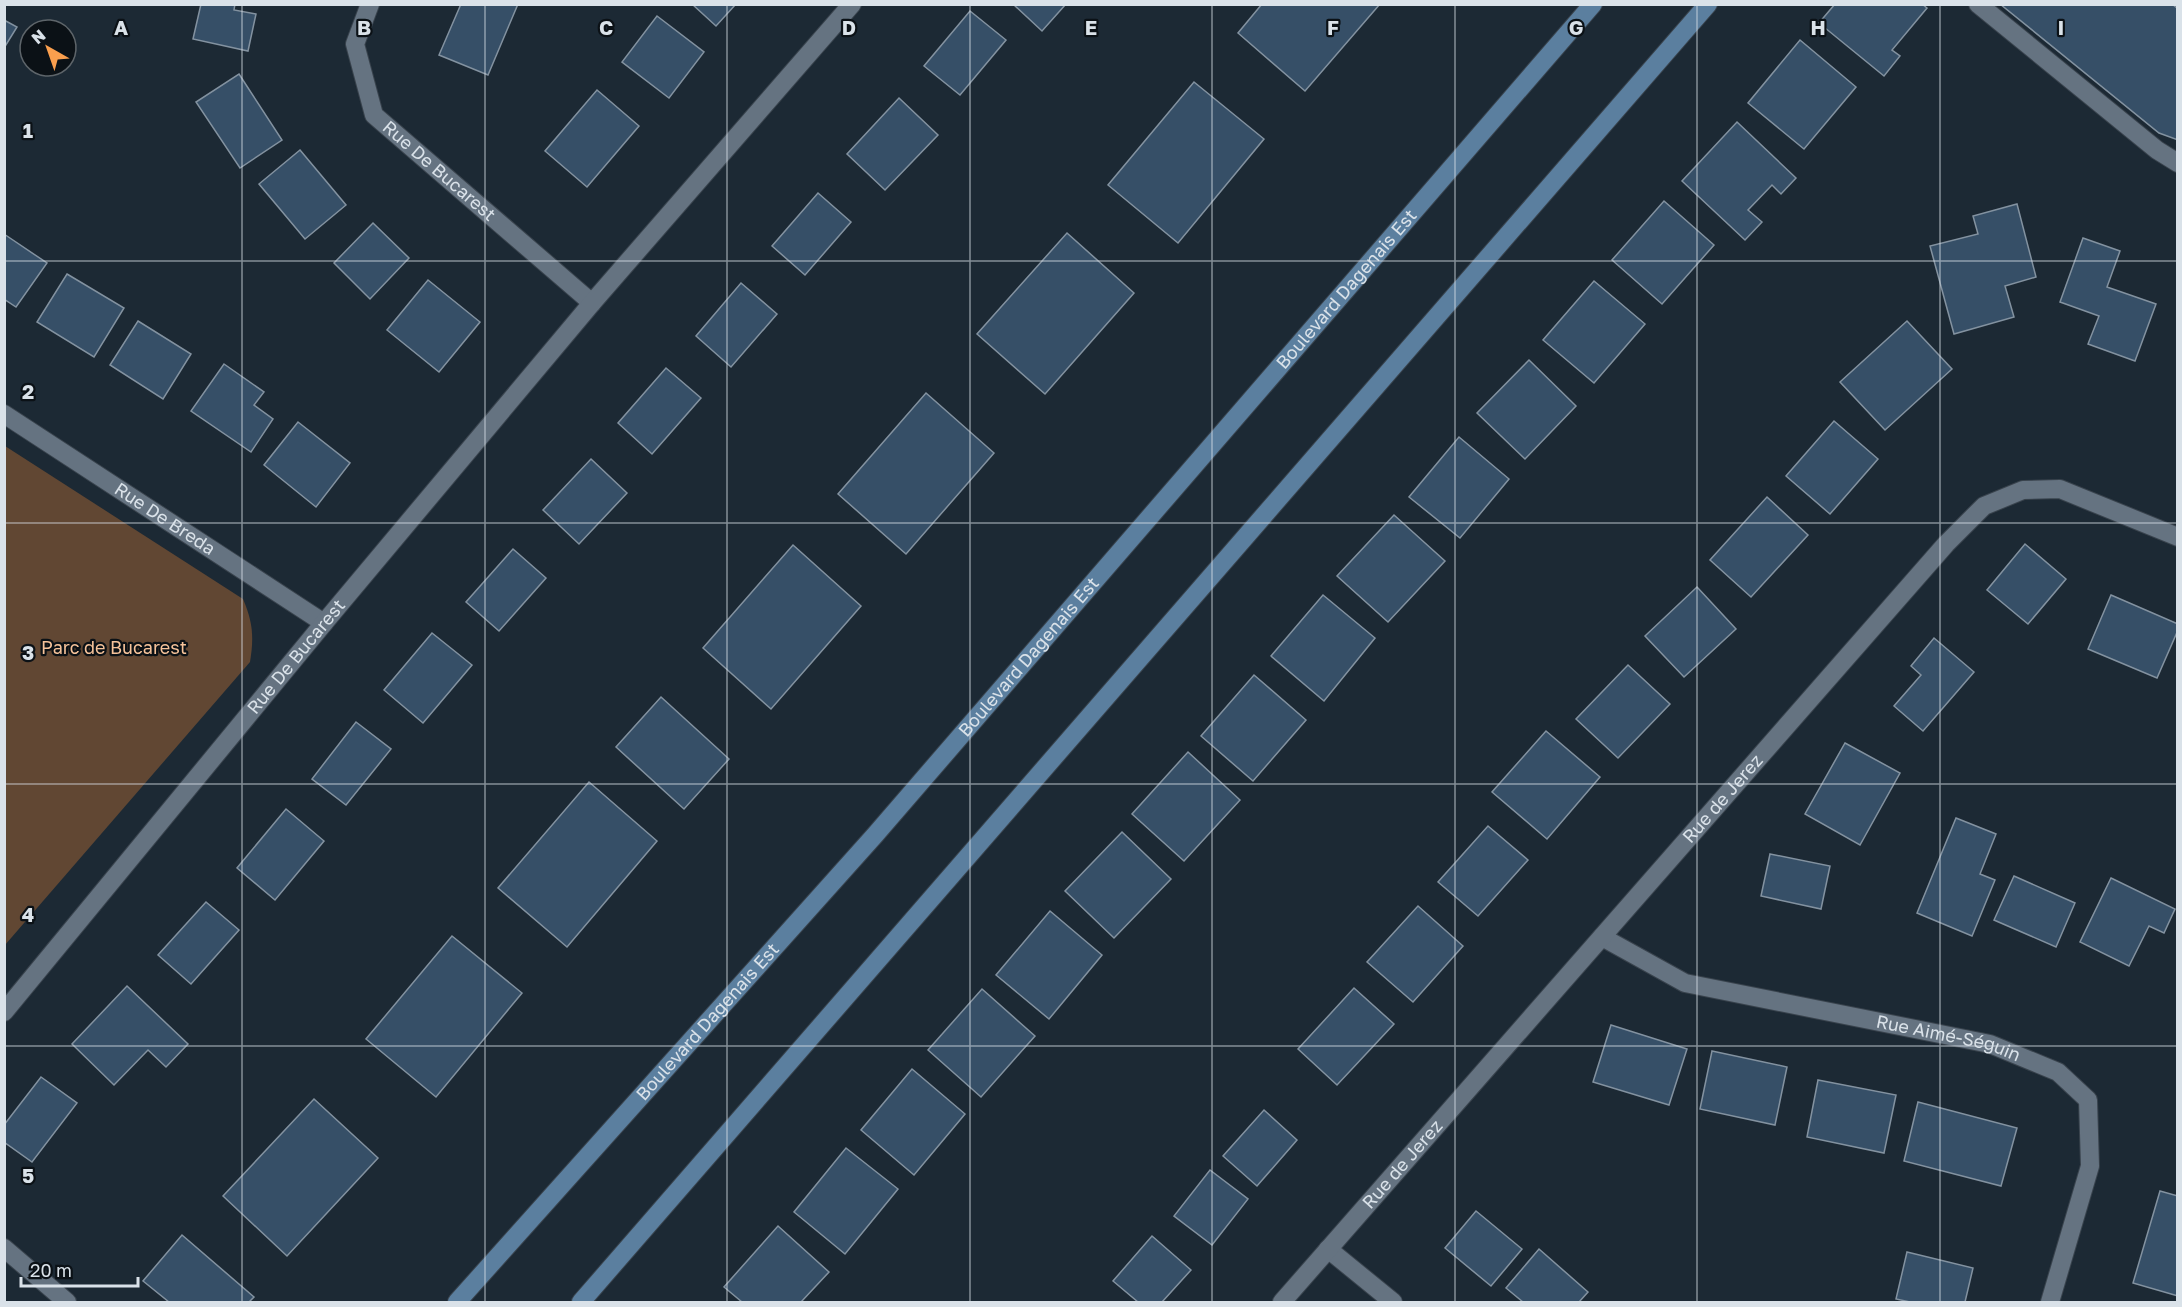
<svg xmlns="http://www.w3.org/2000/svg" width="2182" height="1307" font-family="'Golos Text',sans-serif">
  <rect width="100%" height="100%" fill="#1c2934"/>
  <path fill="#614733" d="M 5,446 L 243,599 C 253,622 254,638 250,662 L 5,945 Z"/>
  <g fill="#364f67" stroke="#8392a0" stroke-width="1.5">
    <polygon points="201,4 235,4 234,10 256,14 248,51 193,39"/>
    <polygon points="461,4 518,4 488,75 439,55"/>
    <polygon points="692,4 736,4 716,26"/>
    <polygon points="1013,4 1066,4 1042,31"/>
    <polygon points="1262,4 1380,4 1305,91 1238,33"/>
    <polygon points="1835,4 1922,4 1927,8 1892,50 1900,56 1884,76 1819,23"/>
    <polygon points="2000,4 2172,4 2178,9 2178,140 2159,133"/>
    <polygon points="970,11 1006,40 960,95 924,66"/>
    <polygon points="657,16 704,52 669,98 622,62"/>
    <polygon points="4,20 17,27 4,48"/>
    <polygon points="1800,40 1856,87 1804,149 1748,103"/>
    <polygon points="239,74 282,140 240,168 196,102"/>
    <polygon points="1194,82 1264,139 1178,243 1108,185"/>
    <polygon points="597,90 639,126 587,187 545,151"/>
    <polygon points="899,98 938,135 885,190 847,154"/>
    <polygon points="1737,122 1796,178 1781,194 1772,185 1748,210 1762,222 1745,240 1682,181"/>
    <polygon points="300,150 346,205 305,239 259,184"/>
    <polygon points="818,193 851,222 805,275 772,246"/>
    <polygon points="1664,201 1714,245 1662,304 1612,260"/>
    <polygon points="2017,204 2036,277 2005,286 2014,317 1954,334 1930,246 1978,234 1973,216"/>
    <polygon points="373,223 409,258 370,299 334,263"/>
    <polygon points="1067,233 1134,293 1045,394 977,334"/>
    <polygon points="4,234 47,263 16,307 4,299"/>
    <polygon points="2083,238 2120,251 2107,287 2156,304 2135,361 2088,344 2099,316 2060,302"/>
    <polygon points="67,274 124,308 94,357 37,322"/>
    <polygon points="428,280 480,322 439,372 387,330"/>
    <polygon points="1594,281 1645,324 1594,383 1543,340"/>
    <polygon points="741,283 777,314 731,367 696,336"/>
    <polygon points="138,321 191,354 163,399 110,365"/>
    <polygon points="1907,321 1952,369 1885,430 1840,382"/>
    <polygon points="1529,360 1576,406 1525,459 1477,413"/>
    <polygon points="224,364 264,392 254,405 273,419 251,452 191,411"/>
    <polygon points="666,368 701,398 652,454 618,423"/>
    <polygon points="926,393 994,453 906,554 838,494"/>
    <polygon points="1834,421 1878,459 1830,514 1786,476"/>
    <polygon points="298,422 350,463 316,507 264,465"/>
    <polygon points="1459,437 1509,479 1460,538 1409,497"/>
    <polygon points="591,459 627,493 579,544 543,510"/>
    <polygon points="1767,497 1808,535 1751,597 1710,560"/>
    <polygon points="1394,515 1445,561 1388,622 1337,576"/>
    <polygon points="2025,544 2066,579 2028,624 1987,590"/>
    <polygon points="793,545 861,606 771,709 703,648"/>
    <polygon points="513,549 546,578 499,631 466,602"/>
    <polygon points="1697,587 1736,629 1684,677 1645,636"/>
    <polygon points="1323,595 1375,638 1324,701 1271,656"/>
    <polygon points="2111,595 2178,624 2178,630 2157,678 2088,649"/>
    <polygon points="432,633 472,665 423,723 384,690"/>
    <polygon points="1934,638 1974,672 1923,731 1894,706 1921,675 1911,666"/>
    <polygon points="1628,665 1670,704 1618,758 1576,719"/>
    <polygon points="1254,675 1306,720 1253,781 1201,736"/>
    <polygon points="661,697 729,759 684,809 616,747"/>
    <polygon points="356,722 391,749 346,805 312,779"/>
    <polygon points="1546,731 1600,777 1547,839 1492,792"/>
    <polygon points="1845,743 1900,773 1860,845 1805,814"/>
    <polygon points="1188,752 1240,800 1184,861 1132,814"/>
    <polygon points="589,782 657,841 567,947 498,888"/>
    <polygon points="286,809 324,841 275,900 237,868"/>
    <polygon points="1956,818 1996,834 1980,874 1995,880 1972,936 1917,913"/>
    <polygon points="1488,826 1528,860 1478,916 1438,882"/>
    <polygon points="1122,832 1171,879 1114,938 1065,891"/>
    <polygon points="1770,854 1830,866 1821,909 1761,896"/>
    <polygon points="2014,876 2075,903 2056,947 1994,920"/>
    <polygon points="2111,878 2175,909 2164,933 2149,926 2129,966 2080,942"/>
    <polygon points="206,902 239,930 191,984 158,955"/>
    <polygon points="1418,906 1463,946 1413,1002 1367,962"/>
    <polygon points="1050,911 1102,955 1049,1019 996,975"/>
    <polygon points="452,936 522,993 436,1097 366,1039"/>
    <polygon points="127,986 188,1044 166,1067 148,1050 114,1085 72,1044"/>
    <polygon points="1354,988 1394,1024 1337,1085 1298,1049"/>
    <polygon points="982,989 1035,1036 981,1097 928,1050"/>
    <polygon points="1611,1025 1687,1049 1669,1105 1593,1082"/>
    <polygon points="1712,1051 1787,1067 1775,1125 1700,1109"/>
    <polygon points="912,1069 965,1114 914,1175 861,1130"/>
    <polygon points="41,1077 77,1103 32,1162 4,1142 4,1125"/>
    <polygon points="1818,1080 1896,1095 1884,1153 1807,1137"/>
    <polygon points="314,1099 378,1158 287,1256 223,1196"/>
    <polygon points="1918,1102 2017,1128 2001,1186 1904,1161"/>
    <polygon points="1264,1110 1297,1140 1257,1186 1223,1156"/>
    <polygon points="846,1148 898,1189 845,1254 794,1212"/>
    <polygon points="1210,1170 1248,1199 1212,1245 1174,1216"/>
    <polygon points="2160,1191 2178,1196 2178,1296 2133,1283"/>
    <polygon points="1476,1211 1522,1249 1491,1286 1445,1248"/>
    <polygon points="778,1226 829,1272 801,1302 742,1302 724,1287"/>
    <polygon points="182,1235 254,1297 249,1302 169,1302 143,1281"/>
    <polygon points="1152,1236 1191,1270 1162,1302 1138,1302 1113,1281"/>
    <polygon points="1539,1249 1588,1292 1579,1302 1523,1302 1506,1288"/>
    <polygon points="1907,1252 1973,1268 1965,1302 1910,1302 1896,1299"/>
  </g>
  <g fill="none" stroke-linecap="round" stroke-linejoin="round">
    <g stroke="#39434d" stroke-width="20">
      <polyline id="lane" points="1978,4 2157,150 2178,163"/>
    </g>
    <g stroke="#39434d" stroke-width="20">
      <g id="street">
        <path id="s1" d="M 370,4 L 355,44 L 374,115 L 592,303"/>
        <path id="s2" d="M 4,414 L 324,623"/>
        <path id="s3" d="M 1602,937 L 1685,983 L 1990,1044 L 2058,1072 L 2088,1100 L 2090,1166 L 2050,1302"/>
        <path id="s4" d="M 4,1012 L 324,623 L 592,303 L 852,4"/>
        <polyline points="4,1248 67,1302"/>
        <polyline points="1328,1249 1393,1302"/>
        <path id="s5" d="M 1282,1302 L 1946,544 L 1984,506 L 2023,490 L 2060,489 L 2178,537"/>
      </g>
    </g>
    <g stroke="#39434d" stroke-width="20">
      <g id="secondary">
        <path id="s6" d="M 457,1302 L 875,835 L 1593,4"/>
        <polyline points="581,1302 1708,4"/>
      </g>
    </g>
    <use href="#lane" stroke="#657381" stroke-width="18"/>
    <use href="#street" stroke="#657381" stroke-width="18"/>
    <use href="#secondary" stroke="#5b7f9f" stroke-width="18"/>
  </g>
  <path fill="none" stroke="#dae2e9" stroke-width="1.5" stroke-opacity="0.55" d="M 242,4 L 242,1302M 485,4 L 485,1302M 727,4 L 727,1302M 970,4 L 970,1302M 1212,4 L 1212,1302M 1455,4 L 1455,1302M 1697,4 L 1697,1302M 1940,4 L 1940,1302M 4,261 L 2178,261M 4,523 L 2178,523M 4,784 L 2178,784M 4,1046 L 2178,1046"/>
  <g text-anchor="middle" stroke-width="4.5" stroke-linejoin="round" paint-order="stroke">
    <g font-size="18" fill="#dae2e9" stroke="#0b1116">
      <text dy="6" stroke="none"><textPath href="#s1" startOffset="202">Rue De Bucarest</textPath></text>
      <text dy="6" stroke="none"><textPath href="#s6" startOffset="1348">Boulevard Dagenais Est</textPath></text>
      <text dy="6" stroke="none"><textPath href="#s2" startOffset="192">Rue De Breda</textPath></text>
      <text dy="6" stroke="none"><textPath href="#s4" startOffset="460">Rue De Bucarest</textPath></text>
      <text dy="6" stroke="none"><textPath href="#s6" startOffset="862">Boulevard Dagenais Est</textPath></text>
      <text dy="6" stroke="none"><textPath href="#s5" startOffset="669">Rue de Jerez</textPath></text>
      <text dy="6" stroke="none"><textPath href="#s6" startOffset="376">Boulevard Dagenais Est</textPath></text>
      <text dy="6" stroke="none"><textPath href="#s3" startOffset="364">Rue Aimé-Séguin</textPath></text>
      <text dy="6" stroke="none"><textPath href="#s5" startOffset="183">Rue de Jerez</textPath></text>
    </g>
    <g font-size="18" fill="#f6c39a" stroke="#0b1116">
      <text x="114" y="654">Parc de Bucarest</text>
    </g>
  </g>
  <g font-size="20" text-anchor="middle" font-weight="bold" fill="#dae2e9" stroke="#0b1116" stroke-width="4.5" stroke-linejoin="round" paint-order="stroke">
    <text x="121" y="35">A</text>
    <text x="364" y="35">B</text>
    <text x="606" y="35">C</text>
    <text x="849" y="35">D</text>
    <text x="1091" y="35">E</text>
    <text x="1333" y="35">F</text>
    <text x="1576" y="35">G</text>
    <text x="1818" y="35">H</text>
    <text x="2061" y="35">I</text>
    <text x="28" y="138">1</text>
    <text x="28" y="399">2</text>
    <text x="28" y="660">3</text>
    <text x="28" y="922">4</text>
    <text x="28" y="1183">5</text>
  </g>
  <rect width="2182" height="1307" fill="none" stroke="#dae2e9" stroke-width="12"/>
  <g transform="translate(48 48) rotate(320)"><circle r="28" fill="#0b1116" stroke="#5e656a" stroke-width="1.5"/>
  <path d="M0-4.5L10 22L0 15L-10 22Z" fill="#fa9f4e"/>
  <text y="-9" font-size="16" font-weight="bold" text-anchor="middle" fill="#dae2e9">N</text>
  </g>
  <path d="M21 1277v9h117v-9" fill="none" stroke="#dae2e9" stroke-width="3"/>
  <text x="30" y="1277" font-size="18" fill="#dae2e9" stroke="#0b1116" stroke-width="4.5" paint-order="stroke">20 m</text>
</svg>
